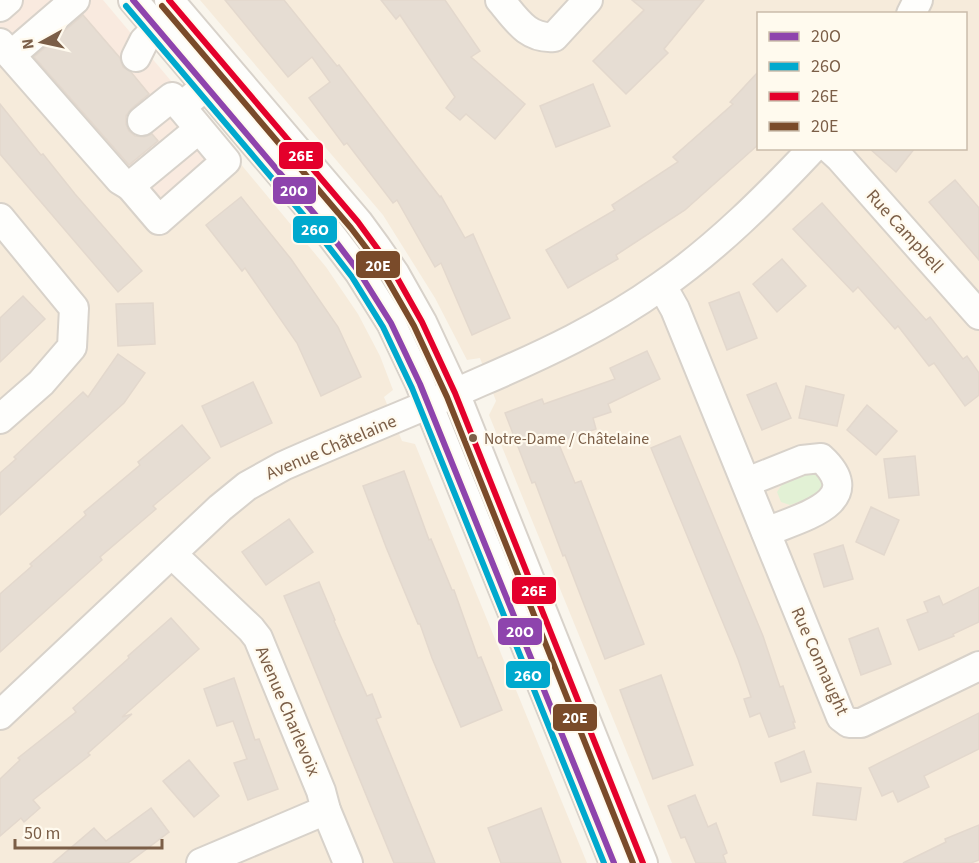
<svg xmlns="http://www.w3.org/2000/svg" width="979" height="863" font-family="'Source Sans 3',sans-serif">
  <rect width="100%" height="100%" fill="#f9f5ec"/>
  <g fill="#f6ebdb" fill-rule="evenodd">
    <path d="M 200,0 L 979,0 L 979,863 L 672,863 L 489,415 L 496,401 L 480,358 L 467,360 L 435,298 L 383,215 ZM 758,14 L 966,14 L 966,148 L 758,148 Z"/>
    <polygon points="0,48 239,162 326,267 358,314 380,356 393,390 384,397 402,441 415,444 587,863 0,863"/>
  </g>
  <polygon fill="#f9eadf" points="0,0 103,0 239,162 161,232 0,48"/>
  <path fill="#e2f1d5" d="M 808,473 C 816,474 819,477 822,484 L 818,495 L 790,505 L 781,502 L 777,492 L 783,483 Z"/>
  <g fill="#e6ddd3" stroke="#e3d8cd" stroke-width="1.5">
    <polygon points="225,0 284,0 337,66 339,65 440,197 441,196 465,238 473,234 510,318 472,335 441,263 435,267 397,200 393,203 347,143 344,145 309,98 330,82 312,57 288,77"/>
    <polygon points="381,0 445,0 480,51 471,57 525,104 495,139 466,114 460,120 446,108 455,97 400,15 396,19"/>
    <polygon points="632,0 704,0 664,49 668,53 626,94 593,61 644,10"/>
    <polygon points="83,15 120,58 123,67 131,72 149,94 131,109 126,116 126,124 129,131 135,136 144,137 152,134 158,141 129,165 34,57"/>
    <polygon points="759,71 759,144 685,210 616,255 618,259 568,288 546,250 615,210 612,205 678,162 673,157 733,104 730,102"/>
    <polygon points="593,84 610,126 556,147 540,106"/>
    <polygon points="0,104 41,155 43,154 75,194 142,271 118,292 0,154"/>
    <polygon points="869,148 915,148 896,172"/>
    <polygon points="955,180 979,208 979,260 929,202"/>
    <polygon points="241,197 291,259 338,327 361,377 321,396 297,343 245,268 242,271 206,225"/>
    <polygon points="822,203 926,320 930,317 963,359 967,356 979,373 979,395 965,406 934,363 929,366 898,326 895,329 858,287 853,292 793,229"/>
    <polygon points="782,259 806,286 777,312 753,284"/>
    <polygon points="739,292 757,338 727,350 709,303"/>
    <polygon points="23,296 45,319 0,362 0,318"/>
    <polygon points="153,303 155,344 118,346 116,304"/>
    <polygon points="647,351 660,379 608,404 611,412 593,418 596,429 558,442 575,483 581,481 644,644 605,659 565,555 563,556 535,482 532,483 505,413 542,399 544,404 615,379 610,368"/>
    <polygon points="118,354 145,373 124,403 0,515 0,473 16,459 14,457 83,392 88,397"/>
    <polygon points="253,382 272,423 221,447 202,406"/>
    <polygon points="776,383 791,418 762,430 747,395"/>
    <polygon points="806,386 844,395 837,426 799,418"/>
    <polygon points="867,405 897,431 876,455 847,430"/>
    <polygon points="182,425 210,458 153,506 156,509 100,557 102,560 0,652 0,594 32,566 30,564 86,515 84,512 140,465 138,462"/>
    <polygon points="680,436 763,636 780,687 783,686 795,722 793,722 795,728 769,737 760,713 750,717 744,699 751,697 738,659 651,448"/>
    <polygon points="915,456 919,495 889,498 884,459"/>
    <polygon points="404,471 429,540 431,539 452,590 454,590 478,658 481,657 502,710 461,727 432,658 420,624 418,624 386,547 363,486"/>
    <polygon points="871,507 899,520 884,555 856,542"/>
    <polygon points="289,519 313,552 266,585 242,552"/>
    <polygon points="843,545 853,579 824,587 814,554"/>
    <polygon points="319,582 335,620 334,621 367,696 372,694 381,717 376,719 435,863 394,863 305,646 284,596"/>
    <polygon points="979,587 979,622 953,634 954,636 919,650 907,620 928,612 924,602 939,596 943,605"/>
    <polygon points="171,618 199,649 122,717 132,714 88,753 90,755 33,800 40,808 24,822 21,818 0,836 0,779 20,760 18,758 76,712 73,708 129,658 128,656"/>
    <polygon points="878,628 891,664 861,675 849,639"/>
    <polygon points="661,675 693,765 653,779 620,690"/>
    <polygon points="234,678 255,740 259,739 278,789 248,800 234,763 247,759 233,721 217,726 204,689"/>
    <polygon points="979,713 979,749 924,776 929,787 898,802 893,791 882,796 869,768"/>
    <polygon points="804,751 811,772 781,782 775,763"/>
    <polygon points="189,760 219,796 194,817 163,781"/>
    <polygon points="817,783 861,788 856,820 813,815"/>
    <polygon points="695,795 708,827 716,823 727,853 723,855 726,863 696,863 685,837 681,838 668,806"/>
    <polygon points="151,808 169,832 128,863 53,863 94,828 106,841"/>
    <polygon points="541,808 561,863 501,863 488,828"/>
    <polygon points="979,825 979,860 971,863 903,863 946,842 945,839"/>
  </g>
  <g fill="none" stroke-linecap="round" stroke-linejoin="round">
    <g stroke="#d8d2ca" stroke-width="32">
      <g id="minor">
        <polyline points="133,0 318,218 359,272 391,323 420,384 614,863"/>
        <polyline points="169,0 358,222 377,248 395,274 422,322 455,393 643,863"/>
        <path d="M 500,0 C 516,19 527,39 554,37 L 588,0"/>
        <polyline points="0,7 8,0"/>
        <polyline points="911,14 918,0"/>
        <polyline points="0,43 120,180 130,186"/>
        <polyline points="11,55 75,0"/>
        <polyline points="136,57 144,41 157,28"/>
        <polyline points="142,121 172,97 181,107"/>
        <polyline points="199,129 130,186 159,220 226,161 181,107 219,75"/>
        <polyline points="829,148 840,158 979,315"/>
        <polyline points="0,218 74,308 72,347 41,383 0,419"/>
        <polyline points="662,286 675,309 841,717 849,723 861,723 979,666"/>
        <path d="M 747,482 L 802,460 L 821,458 C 869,502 799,518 766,532"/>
        <polyline points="172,554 251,629 258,638 321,791 326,810 348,863"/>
        <path d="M 0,715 L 220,508 L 247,486 L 283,466 C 348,437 415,411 480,382 C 543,355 605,326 661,286 C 717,247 766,198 813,148"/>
        <polyline points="201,863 326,810"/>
      </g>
    </g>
    <use href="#minor" stroke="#fefefc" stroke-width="28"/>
    <g stroke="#fffaee" stroke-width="10">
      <polyline id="bus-1" points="133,0 318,218 359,272 391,323 420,384 614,863"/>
    </g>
    <g stroke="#fffaee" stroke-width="10">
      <polyline id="bus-2" points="126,6 311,224 352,277 383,327 412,388 604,863"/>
    </g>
    <g stroke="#fffaee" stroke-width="10">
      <polyline id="bus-3" points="169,0 358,222 377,248 395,274 422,322 455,393 643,863"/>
    </g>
    <g stroke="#fffaee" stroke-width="10">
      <polyline id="bus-4" points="162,6 351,228 370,253 387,279 414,326 447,397 633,863"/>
    </g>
    <use href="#bus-1" stroke="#8e44ad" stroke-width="6"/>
    <use href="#bus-2" stroke="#00a9ce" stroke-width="6"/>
    <use href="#bus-3" stroke="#e4002b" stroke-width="6"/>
    <use href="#bus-4" stroke="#7a4b2a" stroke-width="6"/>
  </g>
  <circle fill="#7b5e47" stroke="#fffaee" stroke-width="2" cx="473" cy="438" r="5"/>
  <g text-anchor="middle" stroke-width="4.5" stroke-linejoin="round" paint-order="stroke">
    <g font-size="16" fill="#7b5e47" stroke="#fffaee" text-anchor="start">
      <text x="484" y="444">Notre-Dame / Châtelaine</text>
    </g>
    <g font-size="18" fill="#7b5e47" stroke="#fffaee">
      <text transform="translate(905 231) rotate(48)" y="6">Rue Campbell</text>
      <text transform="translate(331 447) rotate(-23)" y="6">Avenue Châtelaine</text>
      <text transform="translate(820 661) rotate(66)" y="6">Rue Connaught</text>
      <text transform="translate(288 711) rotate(67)" y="6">Avenue Charlevoix</text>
    </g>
  </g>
  <g stroke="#fffaee" stroke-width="2">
    <rect x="278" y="141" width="46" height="29" rx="6" fill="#e4002b"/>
    <rect x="272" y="176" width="45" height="29" rx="6" fill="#8e44ad"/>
    <rect x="292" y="215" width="46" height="29" rx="6" fill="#00a9ce"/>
    <rect x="355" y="250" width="46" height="29" rx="6" fill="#7a4b2a"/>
    <rect x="511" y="576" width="46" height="29" rx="6" fill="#e4002b"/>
    <rect x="497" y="617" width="46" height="29" rx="6" fill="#8e44ad"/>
    <rect x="505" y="660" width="46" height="29" rx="6" fill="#00a9ce"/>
    <rect x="552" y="703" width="46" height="29" rx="6" fill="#7a4b2a"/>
  </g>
  <g font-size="16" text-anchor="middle" font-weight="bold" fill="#fff">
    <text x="301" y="161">26E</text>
    <text x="294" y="196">20O</text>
    <text x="315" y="235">26O</text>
    <text x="378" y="271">20E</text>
    <text x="534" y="596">26E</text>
    <text x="520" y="637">20O</text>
    <text x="528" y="681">26O</text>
    <text x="575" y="723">20E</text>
  </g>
  <rect x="757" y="12" width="210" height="138" fill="#fffaee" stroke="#cabcab" stroke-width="1.5"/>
  <rect x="769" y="32" width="30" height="9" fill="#8e44ad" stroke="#cabcab" stroke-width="1.5"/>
  <text x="811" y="42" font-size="18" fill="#7b5e47">20O</text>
  <rect x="769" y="62" width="30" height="9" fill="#00a9ce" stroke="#cabcab" stroke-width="1.5"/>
  <text x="811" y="72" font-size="18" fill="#7b5e47">26O</text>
  <rect x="769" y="92" width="30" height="9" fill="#e4002b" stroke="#cabcab" stroke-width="1.5"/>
  <text x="811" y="102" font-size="18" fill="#7b5e47">26E</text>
  <rect x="769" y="122" width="30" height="9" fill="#7a4b2a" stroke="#cabcab" stroke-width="1.5"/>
  <text x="811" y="132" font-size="18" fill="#7b5e47">20E</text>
  <g transform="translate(42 42) rotate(262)" stroke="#fffaee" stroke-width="4.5" paint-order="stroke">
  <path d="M0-4.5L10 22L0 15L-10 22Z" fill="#7b5e47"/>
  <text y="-9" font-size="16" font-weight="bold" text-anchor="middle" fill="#7b5e47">N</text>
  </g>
  <path d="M15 839v9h147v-9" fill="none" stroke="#7b5e47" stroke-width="3"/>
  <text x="24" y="839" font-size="18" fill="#7b5e47" stroke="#fffaee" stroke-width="4.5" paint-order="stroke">50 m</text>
</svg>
